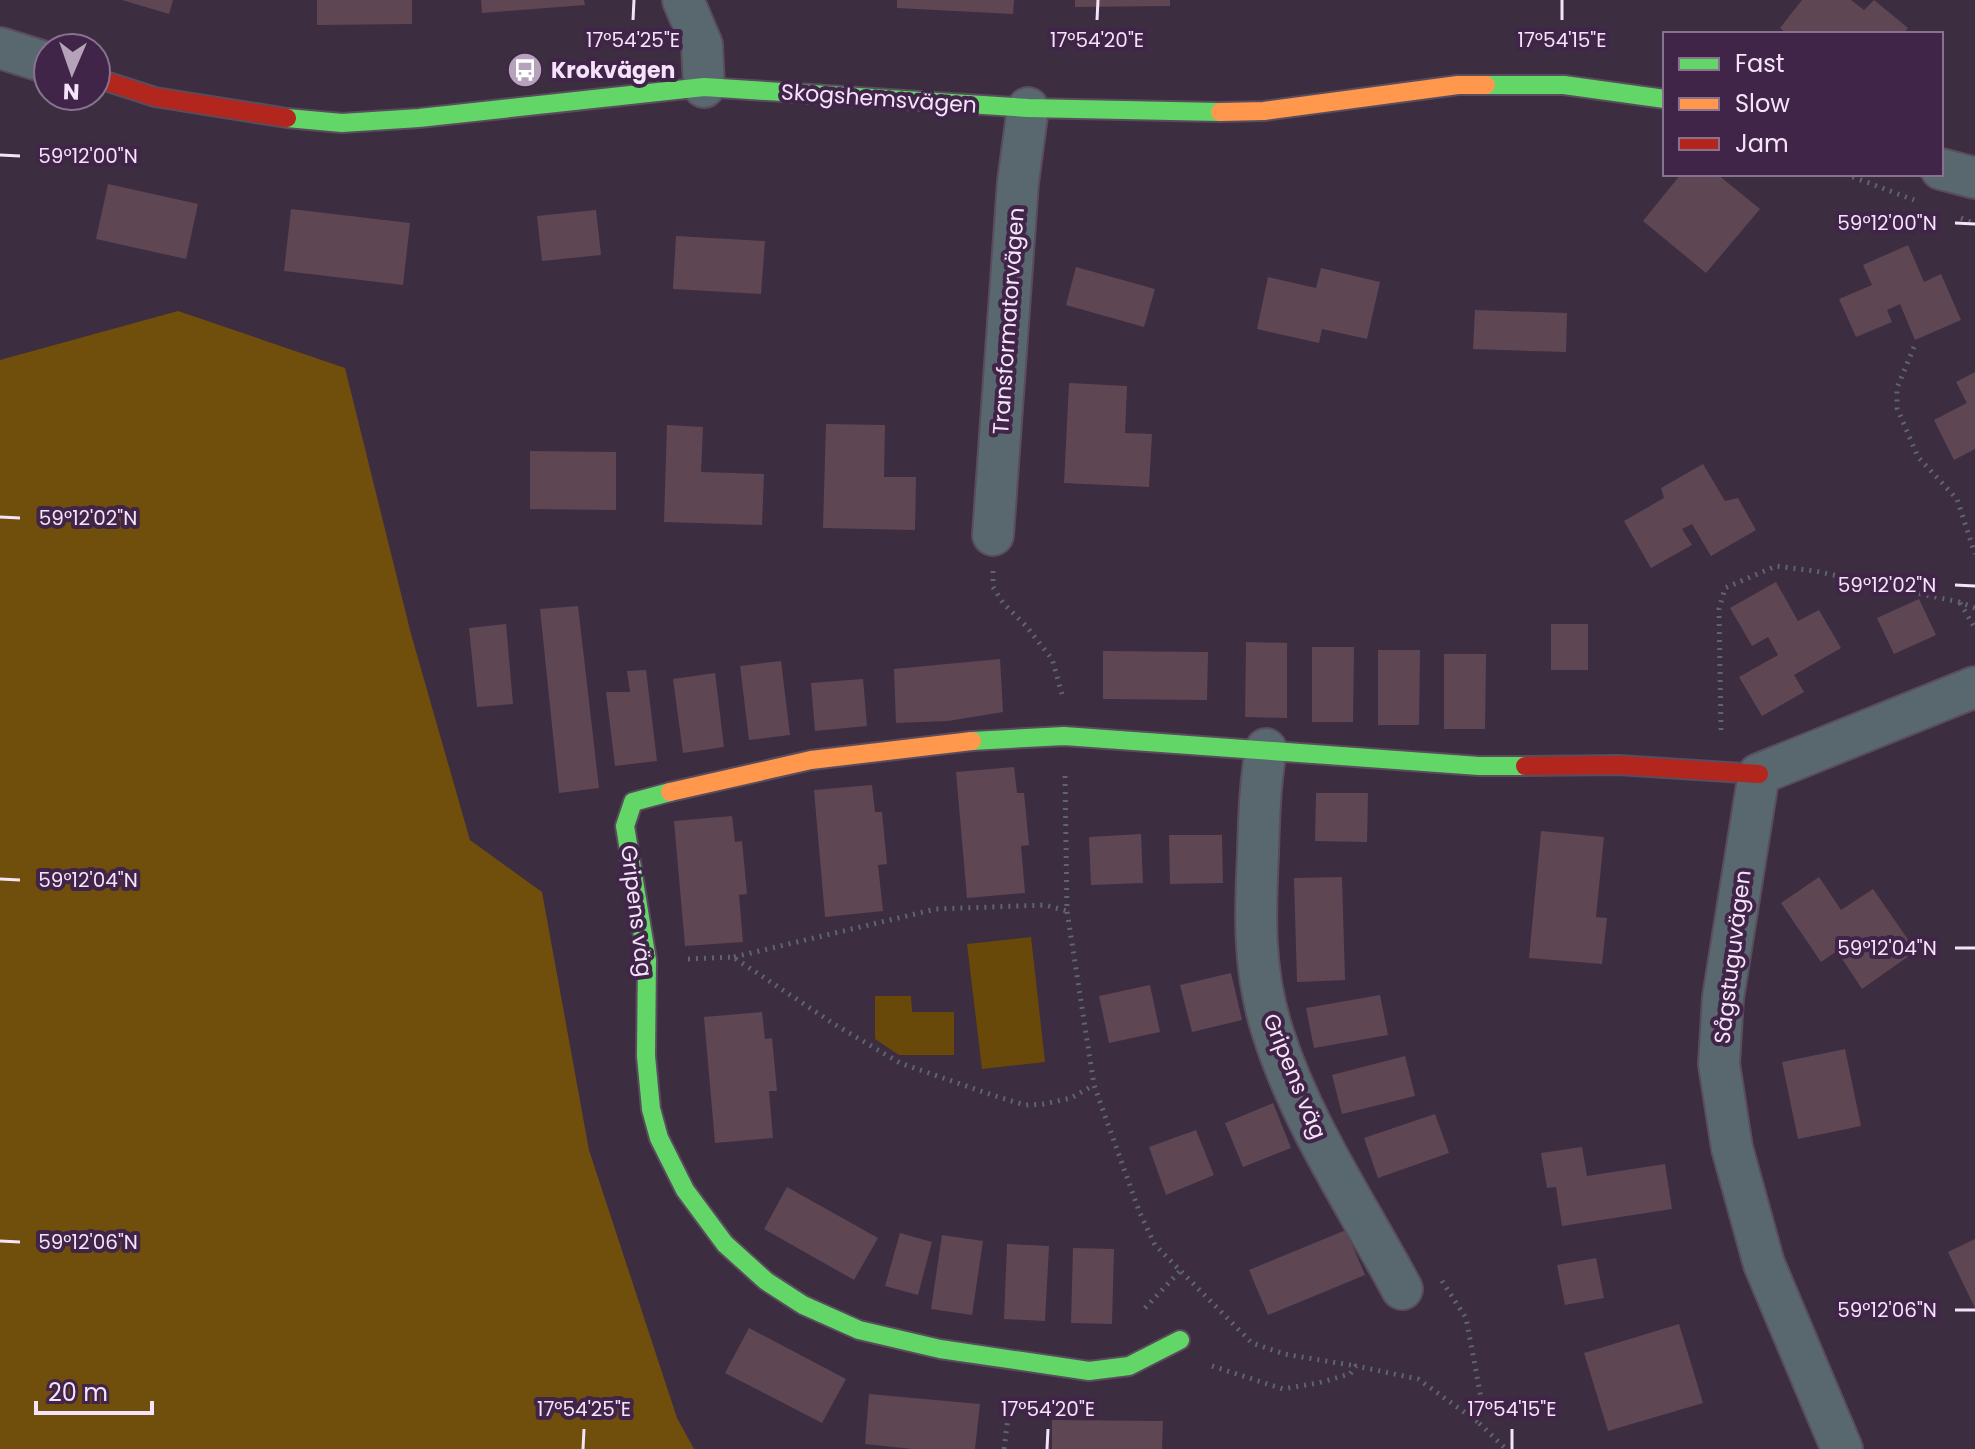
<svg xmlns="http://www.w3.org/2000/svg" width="1975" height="1449" font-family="Poppins,sans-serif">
  <rect width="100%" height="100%" fill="#3c2d41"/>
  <g fill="#694909">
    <polygon points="1031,937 1045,1062 982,1069 967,944"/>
    <polygon points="875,996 911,996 912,1012 954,1012 954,1055 899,1055 875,1039"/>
  </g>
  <polygon fill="#704e0c" points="178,311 345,368 411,634 470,840 542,892 589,1150 677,1418 694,1449 0,1449 0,360"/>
  <g fill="#5f4653">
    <polygon points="122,0 173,0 169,14"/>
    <polygon points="317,0 412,0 412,24 317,25"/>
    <polygon points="481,0 584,0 585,5 482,13"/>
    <polygon points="897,0 1014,0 1013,14 897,8"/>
    <polygon points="1075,0 1170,0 1170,6 1075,7"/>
    <polygon points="1802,0 1851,0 1864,10 1874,0 1908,28 1903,34 1787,34 1780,28"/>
    <polygon points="1681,174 1717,174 1760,209 1706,273 1643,221"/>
    <polygon points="108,184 198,204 186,259 96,239"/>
    <polygon points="291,209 410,223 403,285 284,271"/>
    <polygon points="596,210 601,255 542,261 537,216"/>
    <polygon points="676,236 765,241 761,294 673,289"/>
    <polygon points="1908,245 1924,282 1941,274 1961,320 1915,340 1900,304 1887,310 1892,322 1856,337 1839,299 1872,285 1863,265"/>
    <polygon points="1076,267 1155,289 1144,327 1066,305"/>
    <polygon points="1321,268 1380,282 1367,339 1322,329 1319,343 1257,329 1268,277 1316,288"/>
    <polygon points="1475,310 1567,313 1566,352 1473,349"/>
    <polygon points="1975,372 1975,449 1954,460 1934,420 1967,403 1956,382"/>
    <polygon points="1069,383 1127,386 1125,433 1152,434 1149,487 1064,483"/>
    <polygon points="826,424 885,425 884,477 916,477 915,530 823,528"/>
    <polygon points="667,425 703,427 701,472 764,474 762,525 664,522"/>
    <polygon points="530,451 616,452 616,510 530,509"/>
    <polygon points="1703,464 1725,501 1738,498 1756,530 1711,556 1692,524 1682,529 1692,545 1651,568 1624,521 1664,498 1661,488"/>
    <polygon points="1776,582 1798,621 1819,610 1841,648 1794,675 1804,692 1762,716 1739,677 1778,655 1768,637 1752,646 1730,608"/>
    <polygon points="1919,599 1936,635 1894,654 1877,618"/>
    <polygon points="578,606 599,788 559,793 540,609"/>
    <polygon points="506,624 513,704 477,707 469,628"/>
    <rect x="1551" y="624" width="37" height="46"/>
    <polygon points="1246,642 1287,643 1287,718 1245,717"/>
    <polygon points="1312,647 1354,647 1353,722 1312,722"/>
    <polygon points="1378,650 1420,650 1419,725 1378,725"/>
    <polygon points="1103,651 1208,652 1207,700 1103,699"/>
    <polygon points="1444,654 1486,654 1485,729 1444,729"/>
    <polygon points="1000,659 1003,712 948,721 896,723 894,669"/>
    <polygon points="781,661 790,735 749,740 740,666"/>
    <polygon points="646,670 657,761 615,766 606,692 630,692 627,671"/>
    <polygon points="715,673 724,747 683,753 673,679"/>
    <polygon points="863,679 867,726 815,731 811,683"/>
    <polygon points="1014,767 1017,793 1024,793 1029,845 1021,846 1025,893 967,898 956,772"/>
    <polygon points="872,785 875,812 882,812 887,864 878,865 883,911 825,917 814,790"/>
    <polygon points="1316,793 1368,793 1367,842 1315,841"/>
    <polygon points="732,816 735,842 742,841 747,894 739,895 743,942 685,946 674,821"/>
    <polygon points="1541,831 1604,837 1596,917 1607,918 1602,964 1529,958"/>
    <polygon points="1141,834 1143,883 1091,885 1089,837"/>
    <polygon points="1169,835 1222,835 1223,883 1170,884"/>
    <polygon points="1342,877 1345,980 1297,982 1294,878"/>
    <polygon points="1819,877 1841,910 1873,889 1916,951 1862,989 1837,951 1821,962 1781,903"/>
    <polygon points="1231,973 1242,1020 1192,1032 1180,985"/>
    <polygon points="1150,985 1160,1032 1109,1043 1099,996"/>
    <polygon points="1380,995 1388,1035 1314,1048 1306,1008"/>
    <polygon points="762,1012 765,1039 772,1038 777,1091 769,1091 773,1138 715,1143 704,1017"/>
    <polygon points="1845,1049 1861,1126 1798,1139 1782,1062"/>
    <polygon points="1405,1056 1415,1096 1342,1114 1332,1075"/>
    <polygon points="1273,1103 1291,1148 1243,1167 1225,1123"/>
    <polygon points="1435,1114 1449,1153 1378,1178 1364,1138"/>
    <polygon points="1196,1130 1214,1175 1166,1195 1149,1147"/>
    <polygon points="1582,1147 1587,1176 1665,1164 1672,1209 1562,1226 1556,1187 1547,1188 1541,1153"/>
    <polygon points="787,1187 878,1238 854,1280 764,1229"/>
    <polygon points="1346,1230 1365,1275 1268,1315 1249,1270"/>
    <polygon points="900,1233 932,1242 918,1295 885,1286"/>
    <polygon points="942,1235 983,1241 972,1315 931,1309"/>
    <polygon points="1975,1239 1975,1308 1948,1252"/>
    <polygon points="1007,1244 1049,1246 1045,1321 1004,1319"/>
    <polygon points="1073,1248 1114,1249 1112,1324 1071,1323"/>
    <polygon points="1596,1258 1604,1298 1565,1305 1557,1265"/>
    <polygon points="1679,1324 1703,1403 1608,1431 1584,1353"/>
    <polygon points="749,1328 846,1379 822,1423 725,1373"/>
    <polygon points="869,1394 980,1404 975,1449 913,1449 865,1444"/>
    <polygon points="1052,1420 1163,1421 1162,1449 1052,1449"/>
  </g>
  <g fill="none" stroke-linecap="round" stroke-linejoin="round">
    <g stroke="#594c5d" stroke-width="44">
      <g id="street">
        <polyline points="683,0 702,45 704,87"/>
        <polyline points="0,48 48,63"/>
        <polyline points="1941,169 1975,178"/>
        <polyline points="993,535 1018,182 1028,108"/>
        <path d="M 1266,749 C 1260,784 1259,818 1258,853 C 1255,915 1253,972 1273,1033 C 1302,1124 1357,1205 1402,1289"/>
        <polyline points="1842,1449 1764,1264 1732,1148 1719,1064 1723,998 1755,798 1759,774 1975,687"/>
      </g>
    </g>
    <g stroke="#594c5d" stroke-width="22">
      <g id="fast">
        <polyline points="1486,85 1564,85 1665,99"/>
        <polyline points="287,118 342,123 419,118 704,87 1028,108 1220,112"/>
        <polyline points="972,741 1064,736 1479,766 1525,766"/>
        <polyline points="670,792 633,802 625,826 647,960 646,1056 651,1109 659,1138 685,1190 725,1244 766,1281 803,1305 859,1330 940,1349 1089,1371 1129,1366 1180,1340"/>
      </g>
    </g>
    <g stroke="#594c5d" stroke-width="22">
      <g id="slow">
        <polyline points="1220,112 1264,111 1458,85 1486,85"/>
        <polyline points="670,792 811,760 972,741"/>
      </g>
    </g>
    <g stroke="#594c5d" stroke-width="22">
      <g id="jam">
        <polyline points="96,78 155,97 287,118"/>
        <polyline points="1525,766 1618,765 1759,774"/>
      </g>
    </g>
    <g stroke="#5d666d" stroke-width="5" stroke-dasharray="2 6" stroke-linecap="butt">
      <polyline points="1845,174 1914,200"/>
      <polyline points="1961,218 1975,224"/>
      <polyline points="1914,347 1897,388 1897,408 1918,457 1957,499 1975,554"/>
      <polyline points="993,571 993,587 1003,603 1026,626 1052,659 1062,694"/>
      <polyline points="1960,603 1975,628"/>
      <polyline points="1721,730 1719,609 1725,588 1776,566 1815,571 1959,602 1975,608"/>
      <polyline points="1065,776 1067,911 1094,1085 1139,1211 1155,1245 1252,1343 1284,1354 1356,1366"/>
      <polyline points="734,957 936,909 1045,905 1067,911"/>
      <polyline points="688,959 733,957 834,1024 900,1063 995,1096 1025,1105 1044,1104 1071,1098 1094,1085"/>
      <polyline points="1442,1281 1466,1318 1482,1403 1478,1422 1506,1449"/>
      <polyline points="1145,1308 1181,1270"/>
      <polyline points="1212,1366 1283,1389 1318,1383 1350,1374 1356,1366 1418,1379 1478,1422"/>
      <polyline points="1004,1449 1010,1402"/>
    </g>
    <use href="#street" stroke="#59676e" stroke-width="40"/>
    <use href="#fast" stroke="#63d668" stroke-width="18"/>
    <use href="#slow" stroke="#ff974d" stroke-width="18"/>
    <use href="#jam" stroke="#b3261e" stroke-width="18"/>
  </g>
  <path fill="none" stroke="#f5e3fa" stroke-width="3" d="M 633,20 L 634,0M 1097,20 L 1098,0M 1562,20 L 1562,0M 0,155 L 20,156M 1955,223 L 1975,224M 0,517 L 20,518M 1955,585 L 1975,586M 0,879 L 20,880M 1955,948 L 1975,948M 0,1241 L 20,1242M 1955,1310 L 1975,1310M 583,1449 L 584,1429M 1047,1449 L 1048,1429M 1512,1449 L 1512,1429"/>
  <defs>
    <g id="bus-disc" transform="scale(1.8)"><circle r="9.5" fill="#b4a3b9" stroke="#412549"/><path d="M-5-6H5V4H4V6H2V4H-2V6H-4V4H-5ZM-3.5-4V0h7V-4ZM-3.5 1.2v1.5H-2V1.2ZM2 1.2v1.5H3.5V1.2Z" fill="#fff"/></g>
  </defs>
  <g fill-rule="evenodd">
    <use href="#bus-disc" x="525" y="70"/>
  </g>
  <g text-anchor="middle" stroke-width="8" stroke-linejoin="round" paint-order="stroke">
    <g font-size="22" font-weight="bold" fill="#f5e3fa" stroke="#412549" text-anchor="start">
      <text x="551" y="78">Krokvägen</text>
    </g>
    <g font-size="22" fill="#f5e3fa" stroke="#412549">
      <text transform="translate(879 98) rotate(4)" y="8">Skogshemsvägen</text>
      <text transform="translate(1008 321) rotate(-86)" y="8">Transformatorvägen</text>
      <text transform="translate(637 911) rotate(83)" y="8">Gripens väg</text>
      <text transform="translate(1732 957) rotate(-83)" y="8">Sågstuguvägen</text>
      <text transform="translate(1295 1076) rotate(68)" y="8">Gripens väg</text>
    </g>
  </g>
  <g font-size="20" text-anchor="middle" fill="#f5e3fa" stroke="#412549" stroke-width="8" stroke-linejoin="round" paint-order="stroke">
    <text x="633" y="47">17°54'25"E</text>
    <text x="1097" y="47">17°54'20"E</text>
    <text x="1562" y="47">17°54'15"E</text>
    <text x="88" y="163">59°12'00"N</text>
    <text x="1887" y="230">59°12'00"N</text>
    <text x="88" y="525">59°12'02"N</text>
    <text x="1887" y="592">59°12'02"N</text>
    <text x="88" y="887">59°12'04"N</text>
    <text x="1887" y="955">59°12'04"N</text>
    <text x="88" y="1249">59°12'06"N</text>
    <text x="1887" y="1317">59°12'06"N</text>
    <text x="584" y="1416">17°54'25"E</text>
    <text x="1048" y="1416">17°54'20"E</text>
    <text x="1512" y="1416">17°54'15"E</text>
  </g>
  <rect x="1663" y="32" width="280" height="144" fill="#412549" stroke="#897190" stroke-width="2"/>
  <rect x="1679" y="58" width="40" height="12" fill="#63d668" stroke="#897190" stroke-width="2"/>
  <text x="1735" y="72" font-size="24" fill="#f5e3fa">Fast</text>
  <rect x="1679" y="98" width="40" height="12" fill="#ff974d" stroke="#897190" stroke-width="2"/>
  <text x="1735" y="112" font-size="24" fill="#f5e3fa">Slow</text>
  <rect x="1679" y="138" width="40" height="12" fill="#b3261e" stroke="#897190" stroke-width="2"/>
  <text x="1735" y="152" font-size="24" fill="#f5e3fa">Jam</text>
  <g transform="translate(72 72) rotate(182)"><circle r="38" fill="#412549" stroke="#897190" stroke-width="2"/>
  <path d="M0-6L14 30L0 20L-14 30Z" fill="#b4a3b9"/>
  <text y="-12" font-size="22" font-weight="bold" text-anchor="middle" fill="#f5e3fa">N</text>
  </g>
  <path d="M36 1401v12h116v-12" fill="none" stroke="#f5e3fa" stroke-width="4"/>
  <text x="48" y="1401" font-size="24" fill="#f5e3fa" stroke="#412549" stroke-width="6" paint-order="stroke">20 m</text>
</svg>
